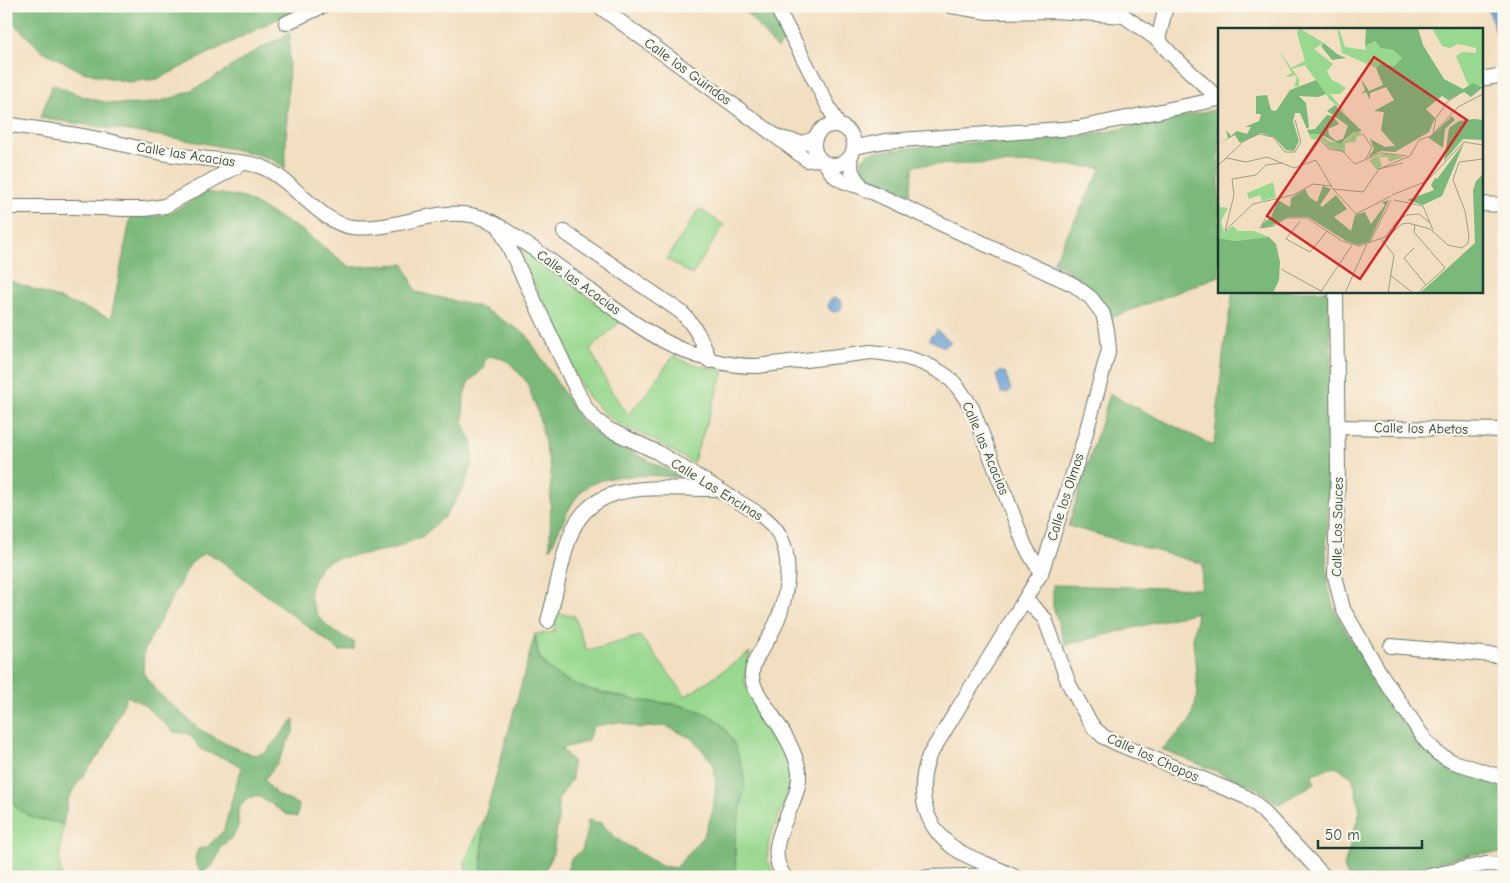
<svg xmlns="http://www.w3.org/2000/svg" width="1510" height="883" font-family="'Comic Neue',sans-serif">
  <rect width="100%" height="100%" fill="#fbf7ec"/>
  <filter id="ink" filterUnits="userSpaceOnUse"><feTurbulence type="fractalNoise" baseFrequency=".02" numOctaves="2"/><feDisplacementMap in="SourceGraphic" scale="10" xChannelSelector="R" yChannelSelector="G"/><feConvolveMatrix kernelMatrix="1 2 1 2 8 2 1 2 1" color-interpolation-filters="sRGB"/></filter>
  <filter id="wash" filterUnits="userSpaceOnUse"><feTurbulence type="fractalNoise" baseFrequency=".0096" numOctaves="4" result="noise"/><feDisplacementMap in="SourceGraphic" scale="20" xChannelSelector="R" yChannelSelector="G"/><feGaussianBlur stdDeviation="1.12" result="paint"/><feColorMatrix in="noise" values="0 0 0 0 0 0 0 0 0 0 0 0 0 0 0 0 0 1.4 0 .05"/><feComposite in="paint" operator="in"/></filter>
  <g filter="url(#wash)">
    <rect width="100%" height="100%" fill="#f2dec0"/>
    <g fill="#99d98f" stroke="#5c8b62">
      <polygon points="699,209 724,225 692,275 667,259"/>
      <polygon points="523,247 620,322 590,349 611,391 628,414 643,398 673,356 689,363 724,371 693,463 652,439 617,423 603,412 588,397 574,372 520,253 520,248"/>
      <polygon points="556,613 574,616 587,651 640,636 686,696 750,652 745,674 745,684 785,755 791,772 790,787 769,840 767,858 775,877 736,877 735,839 743,796 737,752 728,734 719,722 678,704 636,700 580,687 552,673 539,656 535,634 554,632"/>
      <polygon points="6,786 16,808 33,818 63,824 59,862 62,877 6,877"/>
      <polygon points="484,820 481,877 466,877 465,860"/>
    </g>
    <g fill="#7ab97a" stroke="#4c7b57">
      <polygon points="6,6 303,6 158,79 128,82 83,72 41,50 6,16"/>
      <polygon points="741,6 767,6 786,40 777,49"/>
      <path d="M 290,33 L 285,169 C 278,160 262,156 251,153 C 182,137 110,129 40,118 L 53,84 C 102,108 148,113 198,87 C 213,80 226,69 240,61 C 256,50 273,42 290,33 Z"/>
      <path d="M 1219,109 L 1219,276 L 1113,317 C 1098,292 1078,277 1053,262 L 1102,168 L 1039,163 L 914,165 L 910,194 L 868,176 L 862,168 L 862,159 L 869,153 L 875,152 L 946,144 L 1081,137 Z"/>
      <path d="M 206,192 L 243,197 L 301,230 L 350,267 L 404,264 L 416,292 L 480,307 L 526,334 L 582,422 L 600,436 L 681,477 C 654,476 601,470 581,492 C 568,505 559,532 550,549 L 551,470 L 538,413 L 527,382 L 510,363 L 499,357 L 489,356 L 484,362 L 484,368 L 468,383 L 464,395 L 463,423 L 472,442 L 472,464 L 464,487 L 446,515 L 423,536 L 393,549 L 334,559 L 321,565 L 316,574 L 310,590 L 311,601 L 318,616 L 334,632 L 354,642 L 354,649 L 340,651 L 216,557 L 204,553 L 190,564 L 144,651 L 143,673 L 156,691 L 199,729 L 230,746 L 254,755 L 265,753 L 294,719 L 294,730 L 278,762 L 264,780 L 276,794 L 299,805 L 297,817 L 286,814 L 257,795 C 248,798 240,803 238,813 C 237,817 239,821 238,825 C 237,834 228,841 221,846 C 218,858 213,867 202,872 C 194,865 194,859 198,849 L 207,847 L 224,830 L 236,784 L 242,768 L 232,761 L 202,750 L 189,734 L 174,732 L 143,704 L 127,696 L 104,748 L 74,788 L 68,800 L 63,824 L 33,818 L 16,808 L 6,786 L 6,279 L 111,318 L 131,215 L 154,217 L 174,211 Z"/>
      <polygon points="1233,291 1329,291 1332,404 1326,552 1329,590 1334,609 1351,640 1419,745 1444,765 1504,785 1504,854 1493,853 1473,854 1376,877 1348,877 1344,867 1360,811 1353,778 1342,770 1335,767 1314,773 1312,776 1315,783 1279,804 1254,787 1162,749 1189,723 1198,695 1193,639 1197,612 1065,645 1053,606 1053,585 1201,589 1203,564 1068,526 1110,394 1214,446 1224,347"/>
      <path d="M 535,634 C 536,640 536,650 539,656 C 551,684 610,696 637,700 C 665,705 693,703 717,720 C 731,731 739,755 743,771 C 748,791 737,818 735,839 C 734,851 735,864 736,877 L 565,877 L 571,859 L 582,850 L 586,837 L 588,820 L 601,823 L 617,839 L 661,866 L 676,868 L 704,835 L 713,811 L 716,783 L 713,763 L 693,739 L 666,726 L 639,728 L 619,722 L 594,726 L 587,741 L 575,745 L 561,748 L 572,761 L 572,779 L 558,800 L 558,821 L 553,853 L 542,877 L 481,877 L 484,820 Z"/>
    </g>
    <g fill="#699dd5" stroke="#446d84">
      <polygon points="1487,6 1504,6 1504,47 1501,47"/>
      <circle cx="835" cy="305" r="7"/>
      <polygon points="937,330 951,342 944,347 930,340 930,336 934,335"/>
      <polygon points="1000,372 1005,372 1011,390 1007,393 1001,393 996,375"/>
    </g>
  </g>
  <g filter="url(#ink)">
    <g fill="none" stroke-linecap="round" stroke-linejoin="round">
      <g stroke="#697565" stroke-width="16">
        <g id="minor">
          <polyline points="599,6 777,137 807,160 819,159"/>
          <polyline points="776,6 838,125"/>
          <polyline points="951,6 988,12 1055,11 1124,16"/>
          <polyline points="1117,11 1158,40 1171,54 1219,99"/>
          <polyline points="286,23 323,6"/>
          <polyline points="1158,40 1166,6"/>
          <polyline points="1481,79 1504,75"/>
          <path d="M 6,124 C 35,129 63,132 92,138 C 117,142 142,150 168,154 C 188,157 209,159 229,161 C 240,162 251,163 262,167 C 294,180 320,224 353,227 C 397,232 440,203 483,218 C 498,223 512,235 526,244 C 599,290 664,367 757,366 L 871,352 C 898,354 926,361 948,377 C 958,385 965,398 972,408 L 1025,546 L 1041,573"/>
          <circle cx="834" cy="145" r="20"/>
          <polyline points="780,138 802,143 814,139"/>
          <polyline points="855,147 885,141 1078,128 1219,99"/>
          <polyline points="850,158 852,172 861,187"/>
          <path d="M 826,164 C 835,181 844,182 861,187 L 1074,285 L 1091,298 L 1103,314 L 1107,330 L 1109,349 L 1084,440 L 1041,573 L 929,756 C 915,794 925,832 962,853 C 979,862 998,868 1015,877"/>
          <polyline points="1481,204 1504,205"/>
          <polyline points="6,207 74,207 125,209 145,209 165,206 243,163"/>
          <path d="M 500,228 L 575,387 L 585,407 L 595,419 L 608,429 L 657,452 L 759,514 C 768,520 775,526 780,536 C 795,564 785,608 771,634 C 764,647 752,660 752,675 C 752,689 765,703 772,715 C 782,729 798,756 799,773 C 801,807 759,844 785,877"/>
          <path d="M 564,232 L 681,312 C 697,328 702,341 710,361"/>
          <polyline points="1336,291 1338,469 1335,576 1343,609 1380,673 1426,741 1437,753 1451,761 1504,778"/>
          <polyline points="1338,427 1504,430"/>
          <polyline points="1026,600 1045,619 1069,684 1087,717 1094,728 1104,737 1116,743 1246,797 1257,805 1325,877"/>
          <path d="M 548,621 C 556,594 560,566 569,539 C 590,475 661,490 715,489"/>
          <polyline points="1391,646 1504,656"/>
          <polyline points="927,877 1007,875"/>
          <polyline points="1424,877 1486,864 1504,865"/>
        </g>
      </g>
      <use href="#minor" stroke="#fff" stroke-width="14"/>
    </g>
  </g>
  <g text-anchor="middle" stroke-width="4.5" stroke-linejoin="round" paint-order="stroke">
    <g font-size="14" fill="#1f3d34" stroke="#fbf7ec">
      <text transform="translate(688 71) rotate(36)" y="5">Calle los Guindos</text>
      <text transform="translate(186 154) rotate(9)" y="5">Calle las Acacias</text>
      <text transform="translate(579 282) rotate(36)" y="5">Calle las Acacias</text>
      <text transform="translate(1421 428) rotate(1)" y="5">Calle los Abetos</text>
      <text transform="translate(986 448) rotate(67)" y="5">Calle las Acacias</text>
      <text transform="translate(717 489) rotate(32)" y="5">Calle Las Encinas</text>
      <text transform="translate(1065 497) rotate(-72)" y="5">Calle los Olmos</text>
      <text transform="translate(1337 527) rotate(-89)" y="5">Calle Los Sauces</text>
      <text transform="translate(1153 757) rotate(24)" y="5">Calle los Chopos</text>
    </g>
  </g>
  <g transform="translate(1218 28)">
    <rect width="265" height="265" fill="#f2dec0"/>
    <path d="M 81,0 L 106,15 L 96,21 L 115,36 L 109,43 L 113,51 L 128,60 L 122,66 L 112,66 L 128,85 L 112,72 L 87,37 L 74,41 L 81,51 L 81,58 L 76,59 L 79,50 L 77,47 L 70,49 L 68,48 L 74,45 L 61,22 L 73,40 L 87,33 L 79,5 ZM 119,0 L 122,3 L 127,19 L 148,22 L 147,18 L 157,13 L 164,20 L 175,22 L 184,30 L 176,38 L 158,40 L 124,25 ZM 214,0 L 265,0 L 265,57 L 250,57 L 238,28 L 244,24 L 258,25 L 258,20 L 240,16 L 232,20 L 224,18 ZM 139,102 L 145,107 L 139,108 L 137,114 L 127,115 L 127,125 L 110,119 L 104,112 L 93,111 L 91,106 L 102,106 L 112,114 L 127,113 ZM 165,126 L 169,126 L 186,129 L 171,134 L 170,129 L 161,129 L 164,138 L 159,142 L 151,132 ZM 55,154 L 58,169 L 44,173 L 42,167 L 31,171 L 29,165 ZM 0,173 L 2,179 L 10,180 L 3,193 L 6,204 L 15,198 L 20,203 L 36,203 L 51,209 L 17,213 L 0,210 Z" fill="#99d98f"/>
    <path d="M 148,0 L 200,0 L 205,17 L 226,51 L 245,61 L 255,55 L 265,59 L 253,69 L 246,64 L 230,72 L 224,68 L 208,81 L 217,90 L 211,104 L 177,124 L 163,123 L 150,130 L 156,121 L 152,111 L 167,119 L 177,118 L 163,102 L 166,84 L 156,83 L 176,72 L 168,59 L 152,65 L 152,72 L 148,64 L 143,66 L 147,62 L 143,51 L 151,63 L 165,57 L 158,40 L 163,36 L 176,38 L 184,30 L 175,22 L 163,20 L 157,13 L 147,18 ZM 106,15 L 119,26 L 128,30 L 114,32 L 103,18 ZM 98,52 L 108,66 L 100,69 L 81,68 L 88,75 L 91,99 L 89,101 L 82,85 L 77,85 L 75,93 L 81,113 L 76,123 L 68,122 L 56,109 L 43,105 L 22,115 L 17,107 L 0,116 L 10,110 L 8,102 L 13,108 L 19,103 L 29,106 L 33,99 L 27,99 L 41,93 L 43,86 L 38,86 L 38,68 L 49,67 L 53,82 L 58,83 L 72,62 ZM 117,77 L 144,103 L 136,104 L 122,116 L 102,106 L 91,106 L 89,102 L 97,101 L 109,87 L 115,88 L 121,96 L 110,101 L 111,107 L 118,113 L 125,111 L 130,98 L 109,83 ZM 234,88 L 237,92 L 227,101 L 225,120 L 211,110 ZM 256,91 L 265,92 L 265,112 L 245,111 L 226,133 L 231,100 L 241,93 ZM 246,115 L 224,168 L 205,177 L 189,172 L 216,162 L 213,157 L 217,150 L 219,151 ZM 265,146 L 265,265 L 202,265 L 257,215 L 255,162 L 258,153 ZM 105,158 L 113,161 L 102,177 L 104,179 L 118,167 L 129,181 L 116,189 L 133,203 L 137,187 L 147,184 L 153,196 L 167,177 L 164,174 L 171,172 L 151,214 L 140,217 L 128,213 L 90,189 L 70,189 L 55,197 L 45,200 L 43,197 L 53,189 L 60,172 L 72,179 L 73,170 L 87,161 L 91,169 L 99,174 ZM 51,209 L 58,216 L 62,234 L 61,252 L 55,265 L 0,265 L 0,210 L 17,213 Z" fill="#7ab97a"/>
    <path fill="none" stroke="#9e9e88" stroke-width="1" d="M 215,105 L 218,90 L 230,73 L 240,67 L 236,64M 145,106 L 154,119 L 148,131M 7,131 L 26,113 L 41,106 L 55,109 L 67,124 L 77,124 L 83,114 L 77,92M 64,135 L 48,137 L 38,147 L 14,151 L 16,167 L 7,203 L 35,176 L 75,167 L 95,156 L 113,158M 86,135 L 102,112 L 111,121 L 124,123 L 137,136 L 163,125 L 189,128M 0,137 L 9,130 L 28,134 L 49,129 L 76,140 L 98,132 L 115,161 L 138,186 L 173,168M 161,141 L 185,135M 115,161 L 145,164 L 161,141 L 192,128 L 201,112 L 213,108 L 240,79 L 265,66M 174,167 L 209,153 L 246,114 L 265,117M 60,170 L 42,200 L 56,198 L 68,190 L 89,190 L 124,213 L 141,218 L 170,208 L 184,196 L 190,195 L 212,201 L 230,217 L 244,220 L 250,215 L 251,208 L 247,183 L 235,152 L 241,134 L 265,131M 176,172 L 205,178 L 215,202M 82,193 L 68,211 L 92,224 L 109,203M 197,197 L 196,204 L 227,240 L 208,257M 168,208 L 180,192 L 189,187 L 201,186 L 212,195M 163,211 L 176,227 L 170,265M 152,214 L 173,172M 196,220 L 186,230 L 208,257 L 200,265M 63,241 L 103,263M 172,247 L 195,265M 102,265 L 134,217M 127,265 L 149,216"/>
    <path fill="#d62828" fill-opacity="0.15" stroke="#d62828" stroke-width="2.5" d="M 156,29 L 249,92 L 142,251 L 49,188 Z"/>
    <rect width="265" height="265" fill="none" stroke="#1f3d34" stroke-width="2.5"/>
  </g>
  <rect width="1510" height="883" fill="none" stroke="#fbf7ec" stroke-width="25"/>
  <path d="M1318 840v8h104v-8" fill="none" stroke="#1f3d34" stroke-width="2.5"/>
  <text x="1325" y="840" font-size="15" fill="#1f3d34" stroke="#fbf7ec" stroke-width="4" paint-order="stroke">50 m</text>
</svg>
